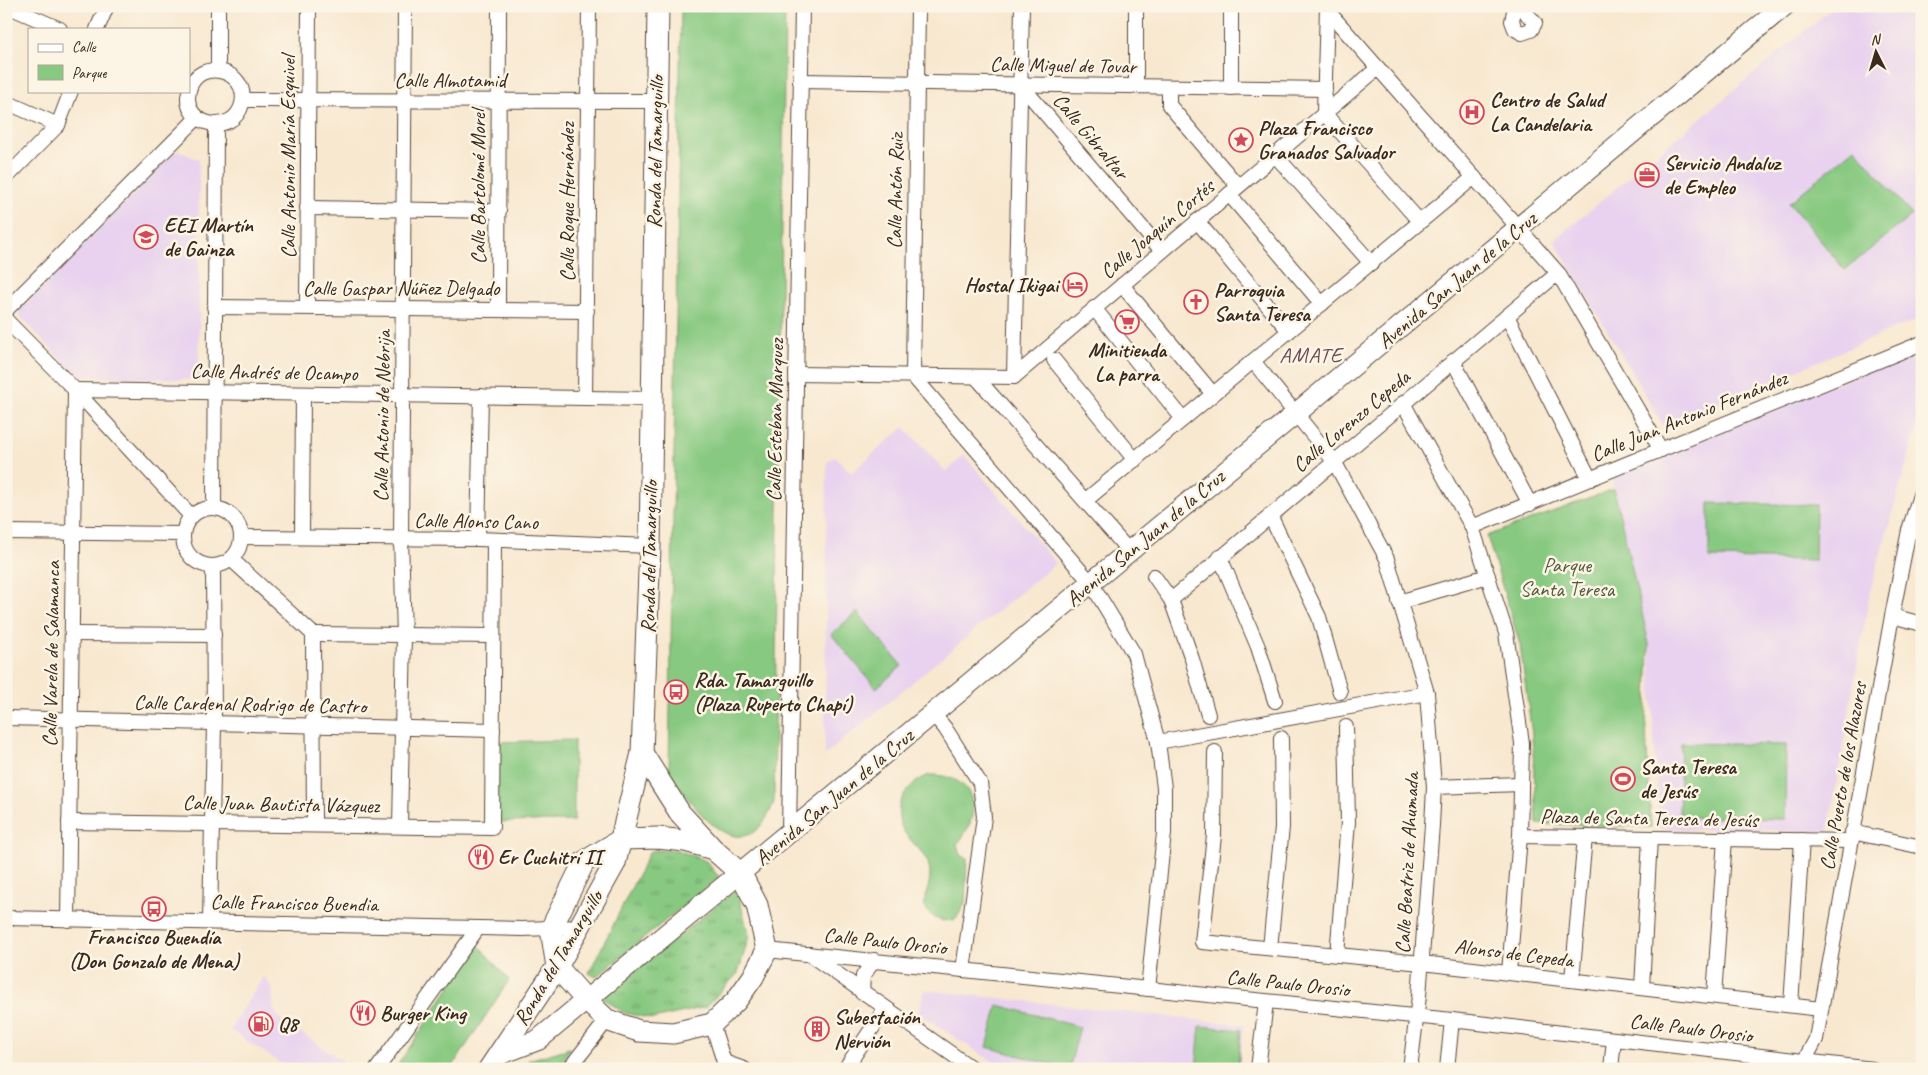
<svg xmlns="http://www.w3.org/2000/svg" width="1928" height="1075" font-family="Caveat,sans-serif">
  <defs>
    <pattern id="grass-tufts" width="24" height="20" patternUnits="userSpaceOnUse" patternTransform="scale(1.25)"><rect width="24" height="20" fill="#88c981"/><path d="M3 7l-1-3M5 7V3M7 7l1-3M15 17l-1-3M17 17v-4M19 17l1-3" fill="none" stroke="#70a369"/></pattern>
  </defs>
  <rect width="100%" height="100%" fill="#fcf5e5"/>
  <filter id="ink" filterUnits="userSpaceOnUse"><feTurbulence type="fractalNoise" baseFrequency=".02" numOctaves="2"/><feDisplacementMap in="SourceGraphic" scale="10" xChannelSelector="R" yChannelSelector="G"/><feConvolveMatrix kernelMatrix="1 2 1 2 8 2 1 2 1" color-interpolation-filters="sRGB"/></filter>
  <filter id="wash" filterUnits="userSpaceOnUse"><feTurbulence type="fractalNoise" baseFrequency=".0096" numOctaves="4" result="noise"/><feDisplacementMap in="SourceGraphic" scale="20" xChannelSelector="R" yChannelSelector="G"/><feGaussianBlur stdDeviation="1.12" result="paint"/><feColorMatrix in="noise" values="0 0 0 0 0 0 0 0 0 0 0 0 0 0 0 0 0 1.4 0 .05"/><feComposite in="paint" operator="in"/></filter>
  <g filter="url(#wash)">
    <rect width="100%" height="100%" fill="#f8e8d0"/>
    <g fill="#e8d2ef">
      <polygon points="1835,6 1922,6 1922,317 1664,427 1554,240"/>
      <polygon points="177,150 199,160 199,380 76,376 17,313"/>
      <polygon points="1922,349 1922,410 1870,592 1828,831 1659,829 1649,644 1611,473"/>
      <polygon points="904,427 946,472 964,455 1056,563 825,755 827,462 835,456 851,473"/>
      <polygon points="264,976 272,988 274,1010 280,1019 355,1069 289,1069 230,1030"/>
      <polygon points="925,990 1244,1025 1239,1069 1004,1069 918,1013"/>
    </g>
    <g fill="url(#grass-tufts)" stroke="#627a50">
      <polygon points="677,850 706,861 719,877 596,977 589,973 650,851"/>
      <polygon points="737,889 749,936 738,973 706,1007 653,1019 625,1013 602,998"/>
    </g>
    <g fill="#88c981" stroke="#627a50">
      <path d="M 681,6 L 785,6 L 774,802 C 745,878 693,810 669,771 Z"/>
      <polygon points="1855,148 1912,215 1845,270 1789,203"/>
      <polygon points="1614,489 1649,644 1646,730 1651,827 1537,824 1532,735 1520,645 1487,536"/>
      <polygon points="1709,503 1816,505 1815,560 1709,558"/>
      <polygon points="857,612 902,666 876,688 831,634"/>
      <polygon points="574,740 574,821 492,822 493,742"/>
      <polygon points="1681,743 1786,745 1785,819 1679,817"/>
      <path d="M 929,775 C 974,774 986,811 957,844 L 960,855 L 967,858 L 965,904 L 956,919 C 939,924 933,918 923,905 C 927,894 933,875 928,863 C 924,852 912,843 905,833 C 889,809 905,784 929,775 Z"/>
      <polygon points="478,945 509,980 451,1069 395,1069"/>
      <polygon points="998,1005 1080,1027 1069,1069 987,1047"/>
      <polygon points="1200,1026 1241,1030 1238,1069 1196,1069"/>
      <polygon points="570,1048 557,1069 523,1069 529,1060"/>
    </g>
  </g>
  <g filter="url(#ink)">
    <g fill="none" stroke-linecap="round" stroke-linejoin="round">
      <g stroke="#574639" stroke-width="16">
        <g id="street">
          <polyline points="7,6 60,29"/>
          <polyline points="218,6 218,70"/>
          <polyline points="918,6 913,376 1091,583 1134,654 1158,742 1164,788 1164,833 1148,989"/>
          <polyline points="1136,6 1136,86"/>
          <polyline points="1231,6 1231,88"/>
          <polyline points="1515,6 1512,21 1515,29 1522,33 1531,30 1535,23 1527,14 1525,6"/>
          <polyline points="1327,7 1324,113 1420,222"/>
          <polyline points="1327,10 1558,273 1661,450"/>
          <polyline points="97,29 107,6"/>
          <polyline points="800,81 1325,89"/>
          <polyline points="1021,85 1162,251"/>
          <polyline points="1169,87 1169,105 1238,186"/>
          <path d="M 189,91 C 180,125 233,138 242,104 C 250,70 198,56 189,90"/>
          <polyline points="243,100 656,101"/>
          <polyline points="6,102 58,125"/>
          <polyline points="1275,155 1371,263"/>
          <polyline points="6,178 58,125 71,91"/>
          <polyline points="1229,194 1322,304"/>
          <polyline points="307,208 499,211"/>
          <polyline points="1197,221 1289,331"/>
          <polyline points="1122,285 1213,394"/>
          <polyline points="214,307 587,311"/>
          <polyline points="307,307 309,6"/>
          <polyline points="1094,308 1183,419"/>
          <polyline points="498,309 499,6"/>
          <polyline points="6,310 197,118"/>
          <polyline points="1507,316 1590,479"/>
          <polyline points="6,320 75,390 191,516"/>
          <polyline points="1054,360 1135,460"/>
          <polyline points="1253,361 1334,461 1387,559 1427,693 1434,787 1432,825 1419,996 1410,1069"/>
          <polyline points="1453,361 1530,504"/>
          <polyline points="796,374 1014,377 1378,68"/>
          <polyline points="976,377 1129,551"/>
          <polyline points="1014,377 1022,6"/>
          <polyline points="585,398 589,6"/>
          <polyline points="1403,403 1472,527 1506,633 1522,743 1520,836 1851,841"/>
          <polyline points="1086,500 1474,177"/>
          <circle cx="212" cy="537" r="29"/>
          <polyline points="214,508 216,125"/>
          <polyline points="1270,515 1319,617 1340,692"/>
          <polyline points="1472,527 1922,343"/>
          <polyline points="1909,530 1922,532"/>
          <polyline points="6,532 183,534"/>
          <polyline points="241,537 478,539 650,546"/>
          <polyline points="302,537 303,394"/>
          <polyline points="478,539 481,396"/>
          <polyline points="1220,557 1258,647 1275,701"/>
          <polyline points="231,559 313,634"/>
          <polyline points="1154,576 1171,600 1192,659 1208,715"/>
          <polyline points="1171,600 1558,273"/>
          <polyline points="1399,602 1488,576"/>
          <polyline points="1892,616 1922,624"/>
          <polyline points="72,634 214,635"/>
          <polyline points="313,634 314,825"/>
          <polyline points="313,634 493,636"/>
          <polyline points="933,714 945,728 980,783 984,817 963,970"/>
          <polyline points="6,718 493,730"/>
          <polyline points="1158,742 1427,693"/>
          <polyline points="1215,752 1214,836 1202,942 1422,963 1821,1009"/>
          <polyline points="1434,787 1521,784"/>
          <polyline points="69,822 492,828 494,540"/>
          <polyline points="400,826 404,635 401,539 405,6"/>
          <polyline points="1852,832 1922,847"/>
          <polyline points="789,834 802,6"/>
          <polyline points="6,918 522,929 581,927"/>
          <polyline points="68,920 75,390 652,399"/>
          <polyline points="210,922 214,724 213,566"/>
          <polyline points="1270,948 1282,827 1281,738"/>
          <polyline points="767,950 1452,1020 1873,1069"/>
          <polyline points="809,954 973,1069"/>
          <polyline points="1337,955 1348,822 1346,727"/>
          <polyline points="1509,973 1520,836"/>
          <polyline points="1572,980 1585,837"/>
          <polyline points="1642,988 1650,838"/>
          <polyline points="862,993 863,976 874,960"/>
          <polyline points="1714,996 1725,839"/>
          <polyline points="1791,1005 1802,840"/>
          <polyline points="712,1024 724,1062"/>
          <polyline points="724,1062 744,1069"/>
          <polyline points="377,1069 478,928"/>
          <polyline points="569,1069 607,1020"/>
          <polyline points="845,1069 885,1009"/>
          <polyline points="1258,1069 1266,1002"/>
          <polyline points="1447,1069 1452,1020"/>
          <polyline points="1611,1069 1614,1039"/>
          <polyline points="1800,1069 1816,1039 1892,616 1909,530 1922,489"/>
        </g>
      </g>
      <g stroke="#574639" stroke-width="22">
        <polyline id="secondary" points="498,1055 538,1040 1311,401 1784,6"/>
      </g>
      <g stroke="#574639" stroke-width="23">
        <g id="primary">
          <polyline points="642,753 680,813 713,849 741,874 757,905 767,950 753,977 736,1001 712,1024 673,1033 639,1031 607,1020 585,999 557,967 551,929 584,862 622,839 658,838 685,841 713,849"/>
          <polyline points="489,1069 557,967 615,863 642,753 650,546 658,6"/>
        </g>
      </g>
      <use href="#street" stroke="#fff" stroke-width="14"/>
      <use href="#secondary" stroke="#fff" stroke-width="20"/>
      <use href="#primary" stroke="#fff" stroke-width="21"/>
    </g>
  </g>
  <defs>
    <g id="hospital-ring" transform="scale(1.25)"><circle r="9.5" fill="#fcf5e5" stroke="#d1495b" stroke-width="1.5"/><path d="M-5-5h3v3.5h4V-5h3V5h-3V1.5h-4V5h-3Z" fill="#d1495b"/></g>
    <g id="sight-ring" transform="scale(1.25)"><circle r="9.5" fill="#fcf5e5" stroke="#d1495b" stroke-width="1.5"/><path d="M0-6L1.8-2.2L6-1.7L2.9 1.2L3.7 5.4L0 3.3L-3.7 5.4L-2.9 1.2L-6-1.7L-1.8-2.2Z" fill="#d1495b"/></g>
    <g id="office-ring" transform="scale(1.25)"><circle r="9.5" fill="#fcf5e5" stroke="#d1495b" stroke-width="1.5"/><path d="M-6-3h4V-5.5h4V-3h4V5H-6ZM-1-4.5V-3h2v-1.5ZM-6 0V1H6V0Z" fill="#d1495b"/></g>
    <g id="school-ring" transform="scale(1.25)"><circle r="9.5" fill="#fcf5e5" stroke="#d1495b" stroke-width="1.5"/><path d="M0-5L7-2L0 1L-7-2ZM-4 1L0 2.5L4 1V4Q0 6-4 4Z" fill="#d1495b"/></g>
    <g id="hotel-ring" transform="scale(1.25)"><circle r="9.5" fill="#fcf5e5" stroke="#d1495b" stroke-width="1.5"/><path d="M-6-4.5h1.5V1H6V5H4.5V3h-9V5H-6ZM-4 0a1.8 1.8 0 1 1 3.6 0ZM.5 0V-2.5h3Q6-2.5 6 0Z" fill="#d1495b"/></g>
    <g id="church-ring" transform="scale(1.25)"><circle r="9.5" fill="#fcf5e5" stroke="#d1495b" stroke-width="1.5"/><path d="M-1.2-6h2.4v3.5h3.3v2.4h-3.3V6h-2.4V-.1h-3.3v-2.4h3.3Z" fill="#d1495b"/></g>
    <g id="supermarket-ring" transform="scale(1.25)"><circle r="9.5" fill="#fcf5e5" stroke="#d1495b" stroke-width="1.5"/><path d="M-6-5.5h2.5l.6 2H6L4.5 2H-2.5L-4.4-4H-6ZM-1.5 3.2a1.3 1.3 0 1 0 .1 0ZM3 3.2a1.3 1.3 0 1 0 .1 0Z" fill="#d1495b"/></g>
    <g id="bus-ring" transform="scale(1.25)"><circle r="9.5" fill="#fcf5e5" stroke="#d1495b" stroke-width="1.5"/><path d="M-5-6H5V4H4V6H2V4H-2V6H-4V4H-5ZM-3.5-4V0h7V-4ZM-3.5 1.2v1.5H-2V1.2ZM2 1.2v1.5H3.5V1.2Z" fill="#d1495b"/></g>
    <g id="stadium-ring" transform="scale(1.25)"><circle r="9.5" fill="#fcf5e5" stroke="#d1495b" stroke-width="1.5"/><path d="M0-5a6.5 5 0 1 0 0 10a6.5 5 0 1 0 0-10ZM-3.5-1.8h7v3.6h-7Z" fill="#d1495b"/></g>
    <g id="restaurant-ring" transform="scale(1.25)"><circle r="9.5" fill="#fcf5e5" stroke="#d1495b" stroke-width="1.5"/><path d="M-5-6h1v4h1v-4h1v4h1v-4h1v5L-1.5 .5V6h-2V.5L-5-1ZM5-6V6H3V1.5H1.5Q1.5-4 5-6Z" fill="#d1495b"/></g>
    <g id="fuel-ring" transform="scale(1.25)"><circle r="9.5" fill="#fcf5e5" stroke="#d1495b" stroke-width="1.5"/><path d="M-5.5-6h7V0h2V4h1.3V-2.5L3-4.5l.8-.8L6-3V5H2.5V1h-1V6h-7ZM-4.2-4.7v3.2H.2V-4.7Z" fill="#d1495b"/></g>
    <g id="building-ring" transform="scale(1.25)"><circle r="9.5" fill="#fcf5e5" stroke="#d1495b" stroke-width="1.5"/><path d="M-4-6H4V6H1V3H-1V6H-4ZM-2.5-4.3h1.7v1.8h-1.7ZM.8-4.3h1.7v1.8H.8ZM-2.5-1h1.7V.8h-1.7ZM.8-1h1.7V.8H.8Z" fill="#d1495b"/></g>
  </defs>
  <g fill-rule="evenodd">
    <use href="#hospital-ring" x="1472" y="112"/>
    <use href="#sight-ring" x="1241" y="140"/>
    <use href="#office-ring" x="1647" y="175"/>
    <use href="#school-ring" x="146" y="237"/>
    <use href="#hotel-ring" x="1075" y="285"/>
    <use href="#church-ring" x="1196" y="302"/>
    <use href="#supermarket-ring" x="1127" y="322"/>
    <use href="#bus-ring" x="676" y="692"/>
    <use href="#stadium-ring" x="1623" y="779"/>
    <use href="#restaurant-ring" x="481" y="857"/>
    <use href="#bus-ring" x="154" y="909"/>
    <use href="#restaurant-ring" x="363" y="1013"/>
    <use href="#fuel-ring" x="261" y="1024"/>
    <use href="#building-ring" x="817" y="1029"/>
  </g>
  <g text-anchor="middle" stroke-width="5" stroke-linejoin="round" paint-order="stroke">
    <g font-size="21" fill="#3b2a1e" stroke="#fcf5e5">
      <text transform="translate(1063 65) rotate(1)" y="7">Calle Miguel de Tovar</text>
      <text x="450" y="87">Calle Almotamid</text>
      <text transform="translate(1091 136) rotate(50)" y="7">Calle Gibraltar</text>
      <text transform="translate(655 152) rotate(-89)" y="7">Ronda del Tamarguillo</text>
      <text transform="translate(288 157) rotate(-90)" y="7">Calle Antonio María Esquivel</text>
      <text transform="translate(478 187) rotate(-90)" y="7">Calle Bartolomé Morel</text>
      <text transform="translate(895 191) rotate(-89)" y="7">Calle Antón Ruiz</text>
      <text transform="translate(567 202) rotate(-90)" y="7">Calle Roque Hernández</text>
      <text transform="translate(1157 229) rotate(-40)" y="7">Calle Joaquín Cortés</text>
      <text transform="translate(1457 280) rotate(-40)" y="7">Avenida San Juan de la Cruz</text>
      <text x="401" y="295">Calle Gaspar Núñez Delgado</text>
      <text transform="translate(274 372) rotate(1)" y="7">Calle Andrés de Ocampo</text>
      <text transform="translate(382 416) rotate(-89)" y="7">Calle Antonio de Nebrija</text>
      <text transform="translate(1689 416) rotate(-22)" y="7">Calle Juan Antonio Fernández</text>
      <text transform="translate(775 420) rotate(-89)" y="7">Calle Esteban Marquez</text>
      <text transform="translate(1351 421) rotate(-40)" y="7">Calle Lorenzo Cepeda</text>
      <text transform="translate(476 521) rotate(1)" y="7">Calle Alonso Cano</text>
      <text transform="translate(1145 538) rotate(-40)" y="7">Avenida San Juan de la Cruz</text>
      <text transform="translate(649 557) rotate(-89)" y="7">Ronda del Tamarguillo</text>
      <text transform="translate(51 654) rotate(-89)" y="7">Calle Varela de Salamanca</text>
      <text transform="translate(250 704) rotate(1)" y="7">Calle Cardenal Rodrigo de Castro</text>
      <text transform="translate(1843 776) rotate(-80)" y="7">Calle Puerto de los Alazores</text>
      <text transform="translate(834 797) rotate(-40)" y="7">Avenida San Juan de la Cruz</text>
      <text transform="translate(281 804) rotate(1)" y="7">Calle Juan Bautista Vázquez</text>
      <text transform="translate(1649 818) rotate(1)" y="7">Plaza de Santa Teresa de Jesús</text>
      <text transform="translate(1407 863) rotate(-87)" y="7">Calle Beatriz de Ahumada</text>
      <text transform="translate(294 903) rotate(1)" y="7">Calle Francisco Buendia</text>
      <text transform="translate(885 941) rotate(6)" y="7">Calle Paulo Orosio</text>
      <text transform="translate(1514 953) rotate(7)" y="7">Alonso de Cepeda</text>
      <text transform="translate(558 958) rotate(-59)" y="7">Ronda del Tamarguillo</text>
      <text transform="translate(1288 983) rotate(6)" y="7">Calle Paulo Orosio</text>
      <text transform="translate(1691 1028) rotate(7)" y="7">Calle Paulo Orosio</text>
    </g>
    <g font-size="21" font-weight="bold" fill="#3b2a1e" stroke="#fcf5e5" text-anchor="start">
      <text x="1490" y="107">Centro de Salud<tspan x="1490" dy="24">La Candelaria</tspan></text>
      <text x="1258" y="135">Plaza Francisco<tspan x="1258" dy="24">Granados Salvador</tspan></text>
      <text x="1664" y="170">Servicio Andaluz<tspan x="1664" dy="24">de Empleo</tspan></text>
      <text x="164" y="232">EEI Martín<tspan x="164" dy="24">de Gainza</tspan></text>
      <text x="1058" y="292" text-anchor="end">Hostal Ikigai</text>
      <text x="1214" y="297">Parroquia<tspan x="1214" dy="24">Santa Teresa</tspan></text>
      <text x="1127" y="357" text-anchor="middle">Minitienda<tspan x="1127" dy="24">La parra</tspan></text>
      <text x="694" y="687">Rda. Tamarguillo<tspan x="694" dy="24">(Plaza Ruperto Chapí)</tspan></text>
      <text x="1640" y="774">Santa Teresa<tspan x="1640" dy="24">de Jesús</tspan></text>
      <text x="498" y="864">Er Cuchitrí II</text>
      <text x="154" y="944" text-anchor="middle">Francisco Buendía<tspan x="154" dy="24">(Don Gonzalo de Mena)</tspan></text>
      <text x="380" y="1020">Burger King</text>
      <text x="834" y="1024">Subestación<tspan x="834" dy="24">Nervión</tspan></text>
      <text x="278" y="1031">Q8</text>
    </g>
    <g font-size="21" fill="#525a3c" stroke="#fcf5e5">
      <text x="1567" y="572">Parque<tspan x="1567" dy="24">Santa Teresa</tspan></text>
    </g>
    <g font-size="22" letter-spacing="1" fill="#6c4e57" stroke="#fcf5e5">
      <text x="1311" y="362">AMATE</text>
    </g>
  </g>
  <rect width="1928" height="1075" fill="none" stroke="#fcf5e5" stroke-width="25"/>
  <rect x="28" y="28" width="162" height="65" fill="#fcf5e5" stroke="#afa495"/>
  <rect x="38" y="44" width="25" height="8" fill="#ffffff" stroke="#afa495"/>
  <text x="72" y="52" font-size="15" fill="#3b2a1e">Calle</text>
  <rect x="38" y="65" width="25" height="15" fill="#88c981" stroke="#afa495"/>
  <text x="72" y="78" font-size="15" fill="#3b2a1e">Parque</text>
  <g transform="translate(1876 52) rotate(355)" stroke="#fcf5e5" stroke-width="4" paint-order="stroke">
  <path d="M0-4L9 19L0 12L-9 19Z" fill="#3b2a1e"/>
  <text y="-8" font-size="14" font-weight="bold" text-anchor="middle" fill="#3b2a1e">N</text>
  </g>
</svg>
